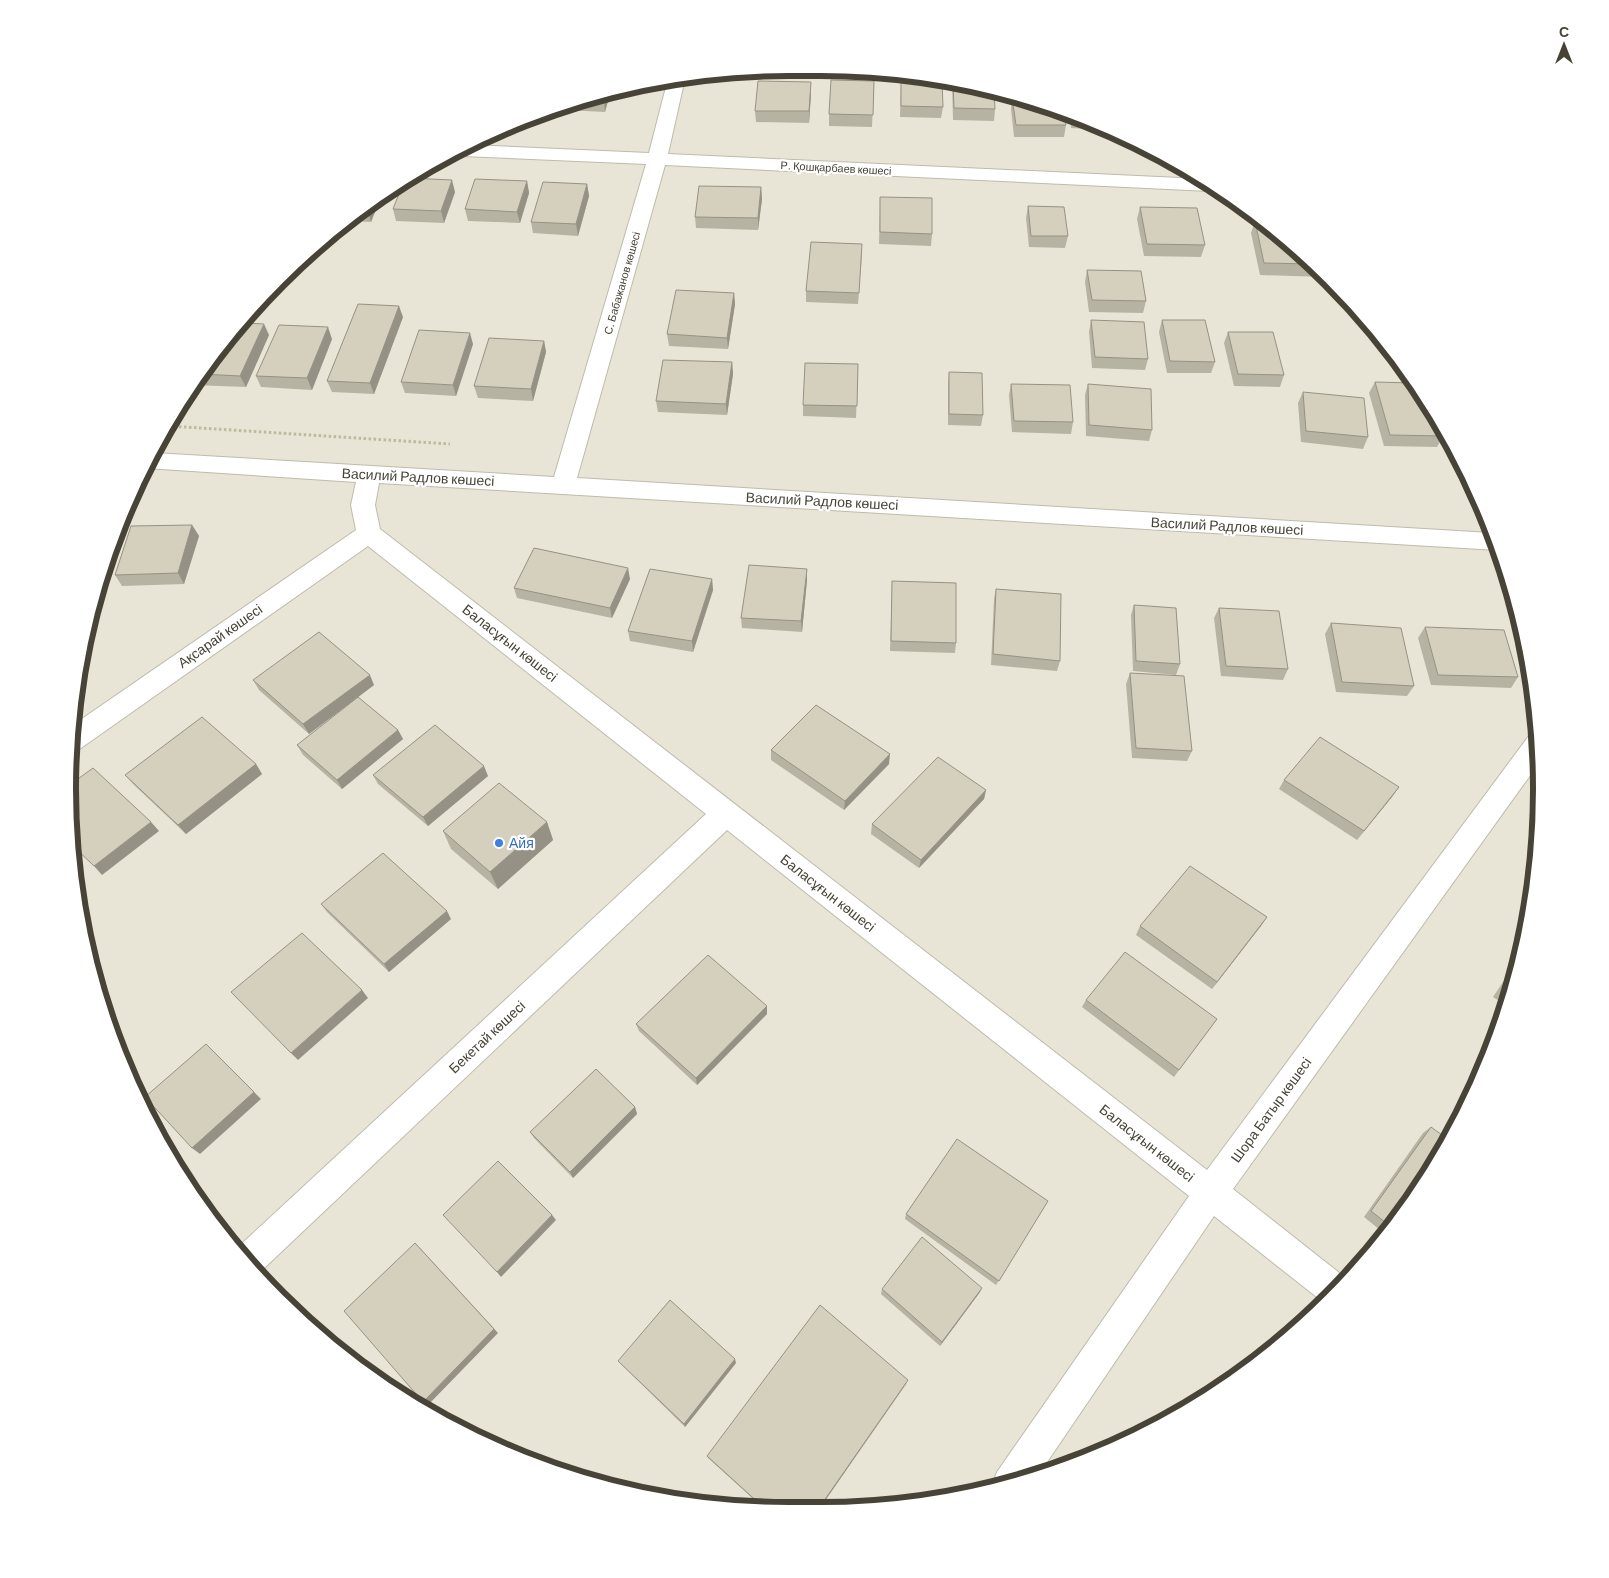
<svg xmlns="http://www.w3.org/2000/svg" width="1609" height="1578" font-family="Barlow,sans-serif">
  <rect width="100%" height="100%" fill="#f4f2e9"/>
  <circle fill="#e8e5d7" cx="805" cy="789" r="729"/>
  <g fill="none" stroke-linecap="round" stroke-linejoin="round">
    <g stroke="#bfbbab" stroke-width="2">
      <polygon id="minor" points="685,78 668,154 1201,179 1216,189 1209,191 665,165 577,478 1491,533 1497,550 379,483 375,505 380,529 1207,1170 1531,733 1538,731 1539,763 1233,1189 1347,1279 1323,1302 1214,1216 1039,1474 1006,1486 993,1488 992,1485 997,1472 1189,1196 727,830 259,1273 236,1249 706,814 368,546 81,748 72,751 73,725 356,530 351,505 356,482 146,468 154,453 554,477 646,164 462,156 455,153 471,145 649,153 668,79"/>
    </g>
    <g stroke="#c1b99d" stroke-width="3" stroke-dasharray="2.5 2.5" stroke-linecap="butt">
      <polyline points="169,426 450,444"/>
      <polyline points="134,492 141,492"/>
    </g>
    <use href="#minor" fill="#fff" fill-rule="evenodd"/>
  </g>
  <g fill="#b7b3a3">
    <polygon points="901,76 943,107 941,118 900,117"/>
    <polygon points="874,81 872,127 829,126 829,114"/>
    <polygon points="952,82 994,92 995,109 994,121 953,120"/>
    <polygon points="610,93 605,112 564,110 564,107"/>
    <polygon points="811,94 809,123 756,122 755,111"/>
    <polygon points="1012,97 1066,125 1064,137 1014,137 1011,109"/>
    <polygon points="1070,114 1105,130 1071,128"/>
    <polygon points="527,181 529,193 520,223 468,221 465,209"/>
    <polygon points="587,184 589,196 578,236 533,233 531,222"/>
    <polygon points="761,187 762,199 758,230 696,228 695,217"/>
    <polygon points="455,192 444,223 396,221 393,209"/>
    <polygon points="382,194 371,222 350,221"/>
    <polygon points="880,197 932,234 931,246 879,244"/>
    <polygon points="1028,206 1068,236 1065,248 1029,247 1026,218"/>
    <polygon points="1140,207 1205,245 1201,257 1144,256 1137,219"/>
    <polygon points="1255,221 1296,247 1324,277 1260,275 1251,233"/>
    <polygon points="862,255 858,304 806,302 806,291"/>
    <polygon points="1087,270 1146,301 1143,313 1089,312 1085,282"/>
    <polygon points="734,293 735,304 728,349 669,346 667,334"/>
    <polygon points="403,317 374,394 332,392 327,381"/>
    <polygon points="1091,320 1148,359 1145,370 1092,368 1089,332"/>
    <polygon points="1162,320 1215,362 1211,373 1167,373 1159,332"/>
    <polygon points="243,323 269,335 246,387 192,385"/>
    <polygon points="1228,332 1284,375 1280,387 1234,386 1224,343"/>
    <polygon points="332,339 312,390 261,387 256,376"/>
    <polygon points="544,341 546,352 533,401 478,398 474,386"/>
    <polygon points="473,344 456,396 405,393 401,382"/>
    <polygon points="732,362 733,374 727,415 658,412 656,401"/>
    <polygon points="858,364 856,418 803,416 803,405"/>
    <polygon points="949,372 983,415 981,426 948,425 948,383"/>
    <polygon points="1375,382 1443,436 1437,447 1384,446 1369,393"/>
    <polygon points="1011,384 1073,422 1071,434 1012,432 1009,395"/>
    <polygon points="1088,384 1152,430 1149,441 1086,436 1085,395"/>
    <polygon points="1303,392 1368,437 1363,449 1301,442 1298,403"/>
    <polygon points="192,525 199,536 184,584 122,586 115,575"/>
    <polygon points="807,569 807,580 802,632 742,628 741,618"/>
    <polygon points="630,579 612,618 517,598 514,588"/>
    <polygon points="712,579 713,590 693,652 630,641 628,631"/>
    <polygon points="892,581 956,643 955,653 890,651"/>
    <polygon points="996,589 1060,661 1057,671 991,665 994,599"/>
    <polygon points="1134,605 1180,664 1176,675 1133,671 1131,615"/>
    <polygon points="1219,608 1288,669 1283,680 1221,676 1214,618"/>
    <polygon points="1331,623 1414,686 1407,696 1336,692 1325,634"/>
    <polygon points="1425,627 1518,677 1511,688 1431,685 1418,638"/>
    <polygon points="1130,673 1192,751 1187,761 1132,758 1126,684"/>
    <polygon points="253,680 374,685 309,734 259,690"/>
    <polygon points="398,730 403,739 342,789 303,755 297,745"/>
    <polygon points="771,750 889,764 844,810 771,760"/>
    <polygon points="256,764 262,774 186,834 133,784 125,775"/>
    <polygon points="373,775 488,776 428,826 378,784"/>
    <polygon points="1284,780 1399,787 1357,840 1279,789"/>
    <polygon points="986,790 984,799 919,868 871,834 872,824"/>
    <polygon points="547,822 553,840 498,889 451,849 443,831"/>
    <polygon points="321,904 451,919 389,972 327,912"/>
    <polygon points="1267,917 1212,989 1136,935 1140,926"/>
    <polygon points="1517,961 1507,1006 1493,997"/>
    <polygon points="1086,1000 1217,1019 1174,1077 1082,1007"/>
    <polygon points="767,1014 697,1085 639,1031 636,1024"/>
    <polygon points="635,1107 637,1114 573,1178 534,1138 530,1132"/>
    <polygon points="1431,1127 1445,1150 1385,1234 1364,1217 1423,1133"/>
    <polygon points="1048,1201 996,1285 905,1219 906,1214"/>
    <polygon points="882,1289 980,1292 940,1346 881,1294"/>
    <polygon points="618,1361 736,1363 685,1427"/>
    <polygon points="907,1383 820,1508 761,1506 708,1458 707,1456"/>
  </g>
  <g fill="#959285">
    <polygon points="811,82 811,94 809,123 809,111"/>
    <polygon points="610,93 605,112 604,100 605,94"/>
    <polygon points="452,180 455,192 444,223 441,211"/>
    <polygon points="527,181 529,193 520,223 517,212"/>
    <polygon points="587,184 589,196 578,236 576,224"/>
    <polygon points="761,187 762,199 758,230 758,218"/>
    <polygon points="382,194 371,222 367,210 369,204"/>
    <polygon points="734,293 735,304 728,349 727,338"/>
    <polygon points="399,306 403,317 374,394 370,383"/>
    <polygon points="264,324 269,335 246,387 240,376"/>
    <polygon points="328,327 332,339 312,390 307,378"/>
    <polygon points="470,333 473,344 456,396 453,385"/>
    <polygon points="544,341 546,352 533,401 531,389"/>
    <polygon points="732,362 733,374 727,415 726,404"/>
    <polygon points="192,525 199,536 184,584 178,573"/>
    <polygon points="628,568 630,579 612,618 610,608"/>
    <polygon points="807,569 807,580 802,632 801,621"/>
    <polygon points="712,579 713,590 693,652 692,641"/>
    <polygon points="370,675 374,685 309,734 303,724"/>
    <polygon points="398,730 403,739 342,789 337,780"/>
    <polygon points="890,754 889,764 844,810 845,801"/>
    <polygon points="256,764 262,774 186,834 178,825"/>
    <polygon points="484,766 488,776 428,826 423,817"/>
    <polygon points="1399,787 1392,797 1357,840 1364,831"/>
    <polygon points="986,790 984,799 919,868 921,860"/>
    <polygon points="151,822 159,831 102,875 94,866"/>
    <polygon points="547,822 553,840 498,889 490,872"/>
    <polygon points="447,911 451,919 389,972 384,964"/>
    <polygon points="1267,917 1261,926 1212,989 1217,982"/>
    <polygon points="362,990 368,998 298,1060 291,1053"/>
    <polygon points="767,1006 767,1014 697,1085 696,1078"/>
    <polygon points="206,1044 261,1099 200,1154 192,1148"/>
    <polygon points="635,1107 637,1114 573,1178 570,1172"/>
    <polygon points="552,1215 556,1220 501,1277 497,1272"/>
    <polygon points="415,1243 498,1333 428,1405 423,1402"/>
    <polygon points="982,1288 980,1292 940,1346 942,1342"/>
    <polygon points="735,1359 736,1363 685,1427 684,1424"/>
    <polygon points="908,1380 820,1508 819,1508"/>
  </g>
  <g fill="#d5d0be" stroke="#959285">
    <polygon points="901,76 924,76 942,80 943,107 901,106"/>
    <polygon points="831,80 874,81 873,115 829,114"/>
    <polygon points="758,81 811,82 809,111 755,111"/>
    <polygon points="953,83 994,92 995,109 954,108"/>
    <polygon points="605,94 604,100 589,99"/>
    <polygon points="1012,97 1052,106 1064,111 1066,125 1016,125"/>
    <polygon points="409,178 452,180 441,211 393,209 404,181"/>
    <polygon points="475,179 527,181 517,212 465,209"/>
    <polygon points="543,182 587,184 576,224 531,222"/>
    <polygon points="699,186 761,187 758,218 695,217"/>
    <polygon points="880,197 932,198 932,234 880,232"/>
    <polygon points="369,204 367,210 363,210"/>
    <polygon points="1028,206 1064,207 1068,236 1031,236"/>
    <polygon points="1140,207 1197,208 1205,245 1147,244"/>
    <polygon points="1255,221 1261,222 1296,247 1312,264 1264,263"/>
    <polygon points="811,242 862,244 859,293 806,291"/>
    <polygon points="1087,270 1141,271 1146,301 1092,300"/>
    <polygon points="676,290 734,293 727,338 667,334"/>
    <polygon points="358,304 399,306 370,383 327,381"/>
    <polygon points="1091,320 1144,322 1148,359 1095,357"/>
    <polygon points="1162,320 1205,320 1215,362 1170,361"/>
    <polygon points="243,323 264,324 240,376 201,374"/>
    <polygon points="279,325 328,327 307,378 256,376"/>
    <polygon points="419,330 470,333 453,385 401,382"/>
    <polygon points="1228,332 1273,332 1284,375 1238,374"/>
    <polygon points="489,338 544,341 531,389 474,386"/>
    <polygon points="663,360 732,362 726,404 656,401"/>
    <polygon points="805,363 858,364 857,406 803,405"/>
    <polygon points="949,372 982,373 983,415 949,414"/>
    <polygon points="1375,382 1413,383 1441,428 1443,436 1390,435"/>
    <polygon points="1011,384 1070,385 1073,422 1014,421"/>
    <polygon points="1088,384 1151,389 1152,430 1089,425"/>
    <polygon points="1303,392 1364,398 1368,437 1306,431"/>
    <polygon points="192,525 178,573 115,575 131,526"/>
    <polygon points="534,548 628,568 610,608 514,588"/>
    <polygon points="749,565 807,569 801,621 741,618"/>
    <polygon points="650,569 712,579 692,641 628,631"/>
    <polygon points="892,581 956,583 956,643 891,641"/>
    <polygon points="996,589 1061,594 1060,661 993,654"/>
    <polygon points="1134,605 1176,608 1180,664 1136,661"/>
    <polygon points="1219,608 1279,611 1288,669 1226,666"/>
    <polygon points="1331,623 1401,628 1414,686 1342,682"/>
    <polygon points="1425,627 1504,630 1518,677 1438,675"/>
    <polygon points="319,632 370,675 303,724 253,680"/>
    <polygon points="1130,673 1184,676 1192,751 1136,748"/>
    <polygon points="358,697 398,730 337,780 297,745"/>
    <polygon points="816,705 890,754 845,801 771,750"/>
    <polygon points="202,717 256,764 178,825 125,775"/>
    <polygon points="435,725 484,766 423,817 373,775"/>
    <polygon points="1320,737 1399,787 1364,831 1284,780"/>
    <polygon points="938,757 986,790 921,860 872,824"/>
    <polygon points="93,768 151,822 94,866 70,843 69,836 71,784"/>
    <polygon points="499,783 547,822 490,872 443,831"/>
    <polygon points="383,853 447,911 384,964 321,904"/>
    <polygon points="1190,866 1267,917 1217,982 1140,926"/>
    <polygon points="302,933 362,990 291,1053 231,992"/>
    <polygon points="1125,952 1217,1019 1179,1070 1086,1000"/>
    <polygon points="708,955 767,1006 696,1078 636,1024"/>
    <polygon points="1515,969 1509,994 1502,989"/>
    <polygon points="206,1044 254,1092 192,1148 145,1097"/>
    <polygon points="596,1069 635,1107 570,1172 530,1132"/>
    <polygon points="1431,1127 1449,1140 1445,1150 1390,1226 1371,1211"/>
    <polygon points="957,1139 1048,1201 999,1281 906,1214"/>
    <polygon points="498,1161 552,1215 497,1272 443,1215"/>
    <polygon points="922,1237 982,1288 942,1342 882,1289"/>
    <polygon points="415,1243 494,1329 423,1402 344,1311"/>
    <polygon points="670,1300 735,1359 684,1424 618,1361"/>
    <polygon points="820,1305 908,1380 819,1508 762,1506 707,1456"/>
  </g>
  <circle fill="#3f7fe0" stroke="#fff" stroke-width="2" cx="499" cy="843" r="5"/>
  <g text-anchor="middle" stroke-width="4.5" stroke-linejoin="round" paint-order="stroke">
    <g font-size="11" fill="#474337" stroke="#fff">
      <text transform="translate(836 168) rotate(3)" y="4">Р. Қошқарбаев көшесі</text>
      <text transform="translate(622 283) rotate(-74)" y="4">С. Бабажанов көшесі</text>
    </g>
    <g font-size="14" fill="#474337" stroke="#fff">
      <text transform="translate(418 477) rotate(3)" y="5">Василий Радлов көшесі</text>
      <text transform="translate(822 501) rotate(3)" y="5">Василий Радлов көшесі</text>
      <text transform="translate(1227 526) rotate(3)" y="5">Василий Радлов көшесі</text>
      <text transform="translate(220 636) rotate(-35)" y="5">Ақсарай көшесі</text>
      <text transform="translate(510 643) rotate(38)" y="5">Баласұғын көшесі</text>
      <text transform="translate(828 893) rotate(38)" y="5">Баласұғын көшесі</text>
      <text transform="translate(487 1037) rotate(-43)" y="5">Бекетай көшесі</text>
      <text transform="translate(1271 1110) rotate(-54)" y="5">Шора Батыр көшесі</text>
      <text transform="translate(1147 1143) rotate(38)" y="5">Баласұғын көшесі</text>
    </g>
    <g font-size="14" fill="#366cbe" stroke="#fff" text-anchor="start">
      <text x="509" y="848">Айя</text>
    </g>
  </g>
  <path d="M0 0H1609V1578H0ZM789 76H820A713 713 0 0 1 1533 789V789A713 713 0 0 1 820 1502H789A713 713 0 0 1 76 789V789A713 713 0 0 1 789 76Z" fill="#fff" fill-rule="evenodd"/>
  <path fill="none" stroke="#474337" stroke-width="6" d="M789 76H820A713 713 0 0 1 1533 789V789A713 713 0 0 1 820 1502H789A713 713 0 0 1 76 789V789A713 713 0 0 1 789 76Z"/>
  <g transform="translate(1564 45)" stroke="#ffffff" stroke-width="4" paint-order="stroke">
  <path d="M0-4L9 19L0 12L-9 19Z" fill="#474337"/>
  <text y="-8" font-size="14" font-weight="bold" text-anchor="middle" fill="#474337">С</text>
  </g>
</svg>
